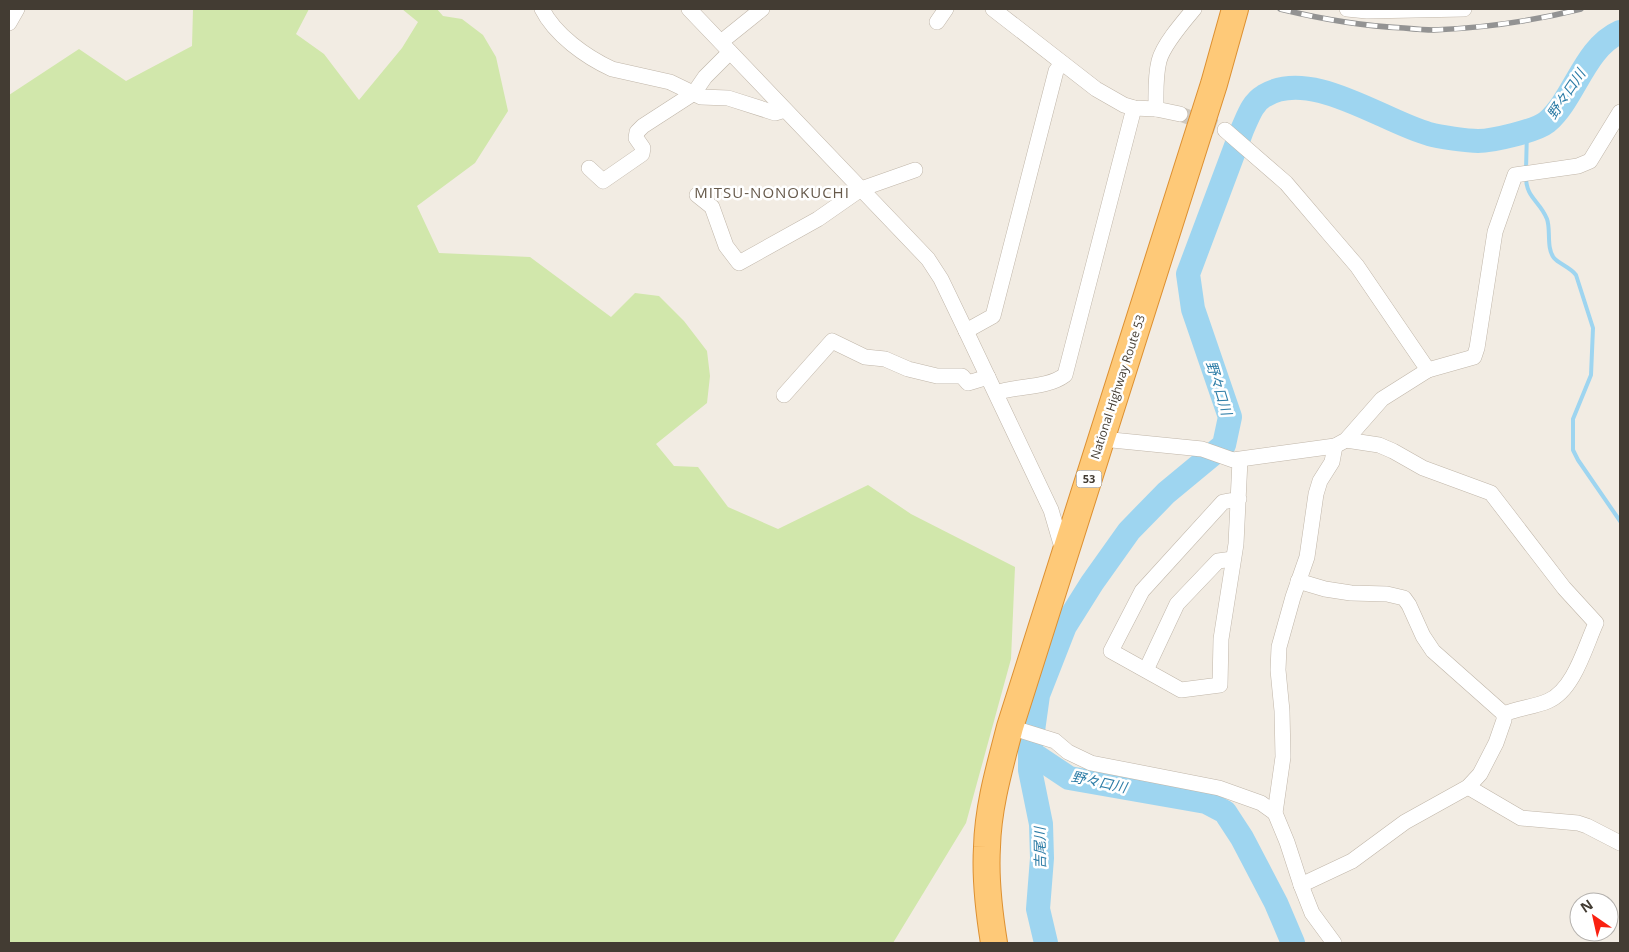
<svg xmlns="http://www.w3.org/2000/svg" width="1629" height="952" font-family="'Open Sans','Noto Sans JP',sans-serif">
  <rect width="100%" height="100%" fill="#f2ece3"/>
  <polygon fill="#d1e7ab" points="193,9 309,9 296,34 324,54 359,100 402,48 418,22 402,9 437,9 443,16 462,19 483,35 496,57 508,111 475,163 417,206 439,253 530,257 611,317 635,293 659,296 684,321 707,351 710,376 707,403 656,444 674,466 698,467 728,507 778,529 868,485 911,514 1015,567 1011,659 966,823 893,943 9,943 9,95 79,49 126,81 192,46"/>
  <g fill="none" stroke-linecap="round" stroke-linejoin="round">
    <g stroke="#9ed5f0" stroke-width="4">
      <polyline points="1526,170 1527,130"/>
      <path d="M 1526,177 C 1526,198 1540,201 1547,219 C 1551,230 1546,248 1554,258 C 1559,264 1570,267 1576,275 L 1593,328 L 1591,375 L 1573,419 L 1573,450 L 1578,460 L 1620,521"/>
    </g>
    <g stroke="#9ed5f0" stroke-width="24">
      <polyline points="1030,752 1069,778 1206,802 1225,812 1242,838 1276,903 1293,943"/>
      <path d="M 1046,943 L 1038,909 L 1042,858 L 1041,824 L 1030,770 L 1030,752 L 1038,695 L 1065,626 L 1092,583 L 1129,531 L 1166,493 L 1224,445 L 1230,417 L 1193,309 L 1188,274 L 1242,130 C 1248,117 1252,103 1264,96 C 1310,67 1384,122 1429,134 C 1439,137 1468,141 1478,141 C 1492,141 1536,131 1547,122 C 1575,98 1584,48 1620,32"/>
    </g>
    <polyline stroke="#cfc9c0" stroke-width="15" stroke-dasharray="15 8" stroke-linecap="butt" points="1180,114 1225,130"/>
    <g stroke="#c0b6a9" stroke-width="16">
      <g id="minor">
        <path d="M 542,9 C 555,35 586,57 612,69 L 670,82 L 701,97 L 728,98 L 775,113 L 785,110"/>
        <polyline points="689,9 928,259 941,279 966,331 1051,510 1063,551"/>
        <polyline points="993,9 1096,89 1124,105 1134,108 1156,109"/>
        <polyline points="1347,9 1367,11 1464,9"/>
        <polyline points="937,22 946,9"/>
        <polyline points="9,23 17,9"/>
        <polyline points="721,42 762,9"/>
        <path d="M 1180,114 L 1156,109 C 1156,93 1155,77 1159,61 C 1163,45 1183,22 1194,9"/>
        <polyline points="589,168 603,181 642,154 643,148 636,138 637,132 643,126 694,93 705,77 730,52"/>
        <polyline points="697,195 712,207 726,246 739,263 818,219 861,189 915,170"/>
        <polyline points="966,331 993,316 1056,71 1062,63"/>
        <polyline points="1428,370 1474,357 1477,348 1495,232 1515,175 1578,166 1590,161 1620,112"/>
        <path d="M 996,393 C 1018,385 1046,389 1065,375 L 1134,108"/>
        <polyline points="784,395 832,341 865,357 885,359 908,369 937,376 962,376 968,383 988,377"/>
        <polyline points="1102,439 1202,449 1233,460 1335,446 1346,440 1382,399 1428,370 1357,266 1332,237 1286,183 1225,130"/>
        <polyline points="1239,499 1223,502 1142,591 1111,651 1181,690 1220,685 1221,639 1236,544 1240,460"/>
        <polyline points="1298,581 1325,589 1351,593 1387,594 1404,598 1409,605 1423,636 1433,651 1504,714"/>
        <polyline points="1146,670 1177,604 1218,561 1233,559"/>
        <polyline points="1010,727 1055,741 1068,752 1091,763 1219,788 1261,803 1275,813"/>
        <polyline points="1468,787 1521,818 1578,823 1587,826 1620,843"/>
        <path d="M 1301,885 L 1352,861 L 1405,822 L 1468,787 L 1480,774 L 1496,743 L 1504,720 L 1504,714 C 1518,708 1534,707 1548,701 C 1574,690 1585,647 1596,623 L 1564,588 L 1491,493 L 1423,468 L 1393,451 L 1379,445 L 1346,440"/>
        <polyline points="1334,943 1312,913 1301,885 1287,842 1275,813 1283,757 1282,711 1278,670 1279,647 1293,597 1307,557 1316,494 1320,481 1332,462 1335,446"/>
      </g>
    </g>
    <g stroke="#dd9031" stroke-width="28">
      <path id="trunk" d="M 994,943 C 989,912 985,879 987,847 C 988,806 1000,766 1010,727 L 1214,84 L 1235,9"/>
    </g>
    <use href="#minor" stroke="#fff" stroke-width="15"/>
    <use href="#trunk" stroke="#fec978" stroke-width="26"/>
    <g stroke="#939393" stroke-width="5.5">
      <path id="rail" d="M 1280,9 C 1321,19 1361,26 1404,28 C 1414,29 1424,30 1434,30 C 1483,28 1533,21 1581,9"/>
    </g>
    <use href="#rail" stroke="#fff" stroke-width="4" stroke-dasharray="11" stroke-linecap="butt"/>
  </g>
  <g text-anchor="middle" stroke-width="5" stroke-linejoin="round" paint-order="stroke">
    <rect fill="#fff" stroke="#7b7670" stroke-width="1" x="1076.5" y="470.5" width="25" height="17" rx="4"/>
    <g font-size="11" font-weight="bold" fill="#433c33">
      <text x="1089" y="483">53</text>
    </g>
    <g font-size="12" fill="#433c33" stroke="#fff">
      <text transform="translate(1118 387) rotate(-72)" y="4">National Highway Route 53</text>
    </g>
    <g font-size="14" font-style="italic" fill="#2c7ca6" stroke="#fff">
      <text transform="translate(1566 94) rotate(-56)" y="5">野々口川</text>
      <text transform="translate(1219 388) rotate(73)" y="5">野々口川</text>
      <text transform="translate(1099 782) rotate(12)" y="5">野々口川</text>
      <text transform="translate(1040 848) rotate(-91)" y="5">吉尾川</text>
    </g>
    <g font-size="15" letter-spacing="1" fill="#66594a" stroke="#fff">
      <text x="772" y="198">MITSU-NONOKUCHI</text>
    </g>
  </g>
  <rect width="1629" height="952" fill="none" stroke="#433c33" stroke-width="20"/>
  <g transform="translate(1594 917) rotate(326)"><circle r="24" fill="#ffffff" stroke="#b4b1ad"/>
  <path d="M0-4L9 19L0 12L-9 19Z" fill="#fa2111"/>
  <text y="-8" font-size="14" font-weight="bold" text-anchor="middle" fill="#433c33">N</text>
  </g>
</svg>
